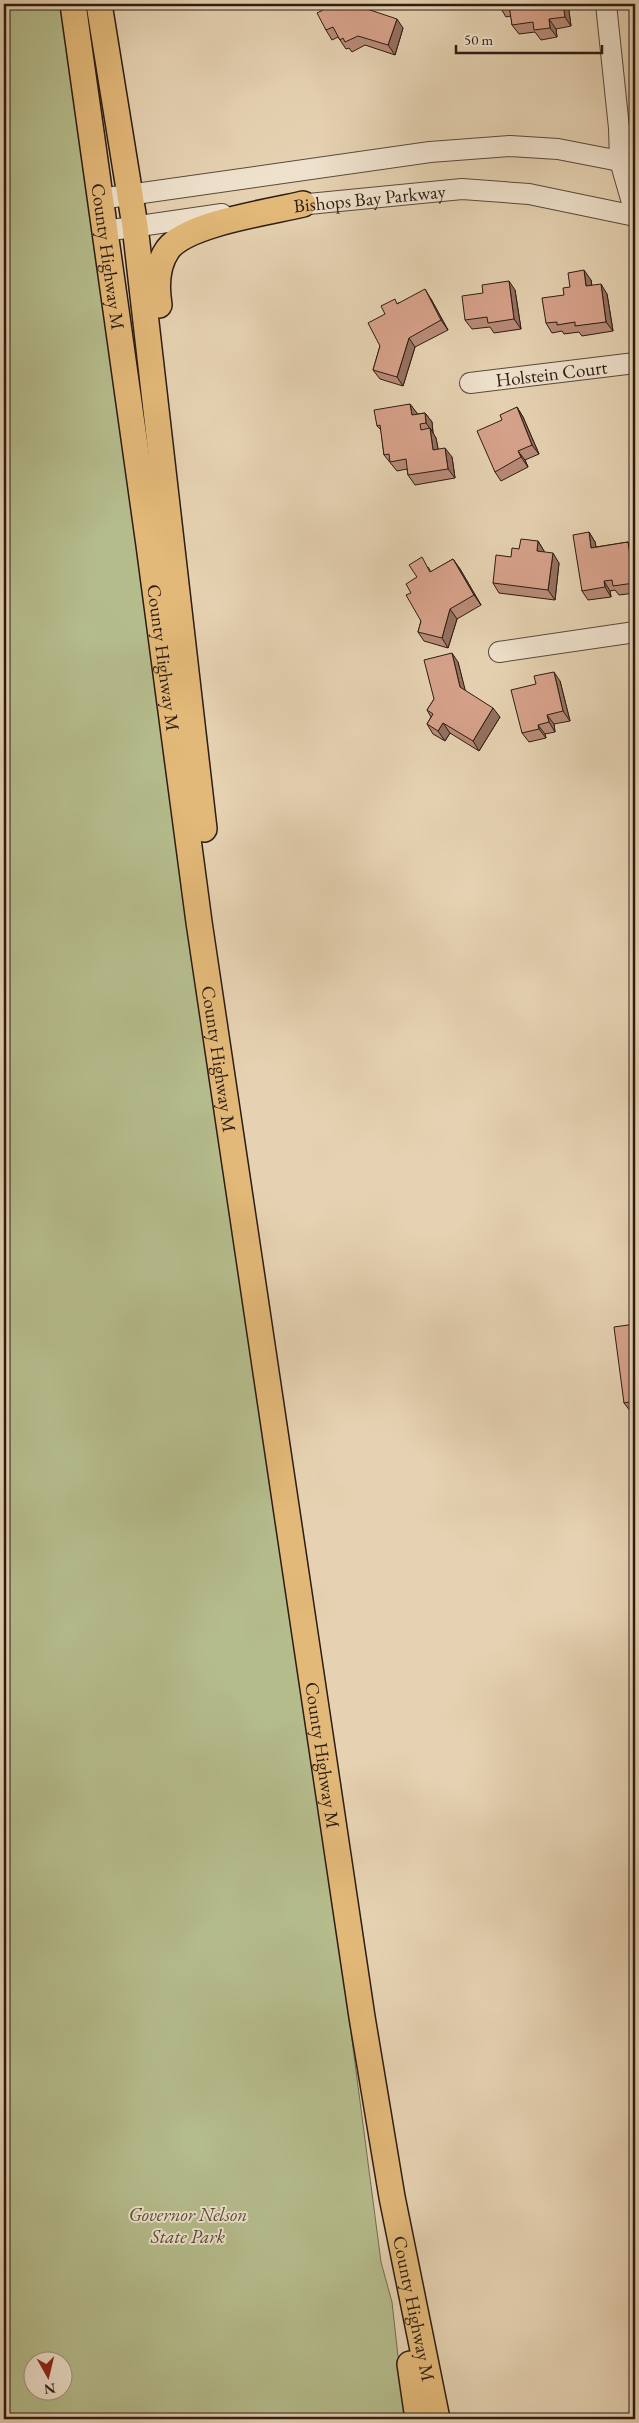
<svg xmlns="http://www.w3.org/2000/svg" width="639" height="2423" font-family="'EB Garamond',serif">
  <rect width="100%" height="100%" fill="#e6d2b2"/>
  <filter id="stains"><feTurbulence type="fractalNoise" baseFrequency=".004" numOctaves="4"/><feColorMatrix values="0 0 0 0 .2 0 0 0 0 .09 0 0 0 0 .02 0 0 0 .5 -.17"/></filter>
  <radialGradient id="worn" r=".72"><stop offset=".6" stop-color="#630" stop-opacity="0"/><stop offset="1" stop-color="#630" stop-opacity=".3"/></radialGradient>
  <g fill="#b5bc8c" stroke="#706c4f" fill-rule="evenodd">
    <path d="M 4,4 L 68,4 L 332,1887 L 381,2262 L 392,2302 L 405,2419 L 4,2419 ZM 32,2360 L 62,2360 L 62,2390 L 32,2390 Z"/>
    <polygon points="635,126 635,150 626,128"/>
  </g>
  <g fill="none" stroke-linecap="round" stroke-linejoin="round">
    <g stroke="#5a4a3a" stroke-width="22">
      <g id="minor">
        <polyline points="606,4 619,128 620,161 635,213"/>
        <polyline points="100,199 430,152 510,146 558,149 635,164"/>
        <path id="s1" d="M 288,206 L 462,189 L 529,194 L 635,216"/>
        <polyline points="105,231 222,214"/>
        <path id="s2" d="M 470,383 L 635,363"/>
        <polyline points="499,652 635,632"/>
      </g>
    </g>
    <g stroke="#2c1c12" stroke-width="28">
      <g id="major">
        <path id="s3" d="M 73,4 L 149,545 L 199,922 L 362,2017 L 392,2197 L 437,2419"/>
        <polyline points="99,4 135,226 204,829"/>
        <path d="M 159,305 C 156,286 156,266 168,249 C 188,223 271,212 303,204"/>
        <polyline points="410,2364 418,2419"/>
      </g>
    </g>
    <use href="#minor" stroke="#efe2cd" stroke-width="20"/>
    <use href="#major" stroke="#e3b979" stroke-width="25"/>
  </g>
  <g fill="#b98b78" stroke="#2c1c12">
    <polygon points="320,4 366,4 369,10 403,28 395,55 365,45 352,52 349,48 346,49 338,37 332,40 326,30 323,10"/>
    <polygon points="499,4 568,4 571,26 556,29 557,37 541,40 535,32 519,34 512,25 511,16 506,17 500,7"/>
    <polygon points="591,280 592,286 607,294 613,331 582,336 579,332 564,334 562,331 552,333 546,323 564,295 570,287"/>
    <polygon points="515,290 521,329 494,333 490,327 472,329 465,320"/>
    <polygon points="431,299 448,330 415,347 403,386 380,379 373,370 380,346 385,314 398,303"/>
    <polygon points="410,404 417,414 425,413 432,422 433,433 436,438 438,449 452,457 455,478 415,485 408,475 407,469 397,471 384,455 381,430 377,426"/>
    <polygon points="517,407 523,417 539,454 525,460 528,467 501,481 495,472 502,420"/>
    <polygon points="589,532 595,542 596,547 628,542 634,551 635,557 635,593 619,595 615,590 610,591 611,597 588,600 582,591"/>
    <polygon points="538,541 544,551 544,552 559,563 555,600 499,593 493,583 511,557 519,549"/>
    <polygon points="453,559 460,569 481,605 457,619 448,648 424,641 418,632 421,621 417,577 428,567 431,572"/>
    <polygon points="458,662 465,691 500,717 479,751 450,733 445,741 433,734 427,724 431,717 427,710"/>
    <polygon points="560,681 570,721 554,724 555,732 545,734 546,738 529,742 522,733"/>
    <polygon points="635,1324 635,1412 631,1412 624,1403"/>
  </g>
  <g fill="#967161" stroke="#2c1c12">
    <polygon points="563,4 568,4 571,26 565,17"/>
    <polygon points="397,19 403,28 395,55 388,45"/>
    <polygon points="549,19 556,29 557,37 550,28"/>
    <polygon points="584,270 591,280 593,296 586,286"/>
    <polygon points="509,281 515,290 521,329 514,319"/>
    <polygon points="601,284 607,294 613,331 606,322"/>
    <polygon points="425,289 431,299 448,330 441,320"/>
    <polygon points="409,338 415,347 403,386 397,377"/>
    <polygon points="410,404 417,413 418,424 412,415"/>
    <polygon points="517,407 523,417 539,454 532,445"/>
    <polygon points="425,413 432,422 433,433 426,423"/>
    <polygon points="430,428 436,438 440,459 433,450"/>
    <polygon points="445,448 452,457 455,478 448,469"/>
    <polygon points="518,451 525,460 528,467 521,457"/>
    <polygon points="589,532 595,542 598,557 591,548"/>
    <polygon points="538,541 544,551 543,561 537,551"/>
    <polygon points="628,542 634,551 635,557 635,584 634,583"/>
    <polygon points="553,553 559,563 555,600 548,590"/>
    <polygon points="453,559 460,569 481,605 474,595"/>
    <polygon points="604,581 610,591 611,597 605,587"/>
    <polygon points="450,609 457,619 448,648 442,638"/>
    <polygon points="452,653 458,662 467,697 460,687"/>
    <polygon points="554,672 560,681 570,721 563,711"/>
    <polygon points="493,708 500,717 479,751 473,741"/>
    <polygon points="547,715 554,724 555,732 549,722"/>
    <polygon points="443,723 450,733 445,741 438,731"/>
    <polygon points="538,725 545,734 546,738 539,729"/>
  </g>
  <g fill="#d7a28b" stroke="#2c1c12">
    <polygon points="320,4 364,4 367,9 397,19 388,45 358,36 345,42 343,38 340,40 333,27 326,30 317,13 323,10"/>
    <polygon points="499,4 563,4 565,17 549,19 550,28 534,30 533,22 512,25 509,5 500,7"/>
    <polygon points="584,270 586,286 601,284 606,322 575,326 575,322 557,325 557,322 546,323 542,298 564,295 563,288 570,287 568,273"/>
    <polygon points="509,281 514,319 488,323 487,317 465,320 462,296 483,293 482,285"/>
    <polygon points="425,289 441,320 409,338 397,377 373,370 380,346 368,323 385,314 381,306 395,299 397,304"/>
    <polygon points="410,404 412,415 425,413 426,423 420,424 421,430 430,428 433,450 445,448 448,469 408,475 406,459 390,462 389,454 384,455 380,425 377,426 374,410"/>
    <polygon points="517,407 532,445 518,451 521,457 495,472 477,431 502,420 500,415"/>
    <polygon points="589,532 591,548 628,542 634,583 613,586 612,580 604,581 605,587 582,591 573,535"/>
    <polygon points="521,539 538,541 537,551 553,553 548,590 493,583 496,555 511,557 512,548 519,549"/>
    <polygon points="422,557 430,572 453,559 474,595 450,609 442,638 418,632 421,621 406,595 411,593 406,584 417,577 409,565"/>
    <polygon points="452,653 460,687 493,708 473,741 443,723 438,731 427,724 433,714 427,710 434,699 424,660"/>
    <polygon points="554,672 563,711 547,715 549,722 538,725 539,729 522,733 511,690 536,684 534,676"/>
    <polygon points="635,1324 635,1401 624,1403 614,1327"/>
  </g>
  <g text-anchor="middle" stroke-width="4" stroke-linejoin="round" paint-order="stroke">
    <g font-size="19" fill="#2c1c12" stroke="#efe2cd">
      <text dy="7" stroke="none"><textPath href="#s1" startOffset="82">Bishops Bay Parkway</textPath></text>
      <text dy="7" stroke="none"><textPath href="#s3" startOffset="255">County Highway M</textPath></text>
      <text dy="7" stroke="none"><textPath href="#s2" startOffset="82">Holstein Court</textPath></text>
      <text dy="7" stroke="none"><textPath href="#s3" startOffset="660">County Highway M</textPath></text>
      <text dy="7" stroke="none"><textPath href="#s3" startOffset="1065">County Highway M</textPath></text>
      <text dy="7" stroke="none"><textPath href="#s3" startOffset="1769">County Highway M</textPath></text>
      <text dy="7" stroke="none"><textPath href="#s3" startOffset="2330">County Highway M</textPath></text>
    </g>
    <g font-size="19" font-style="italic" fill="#554c37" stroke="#efe2cd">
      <text x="188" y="2221">Governor Nelson<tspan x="188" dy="22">State Park</tspan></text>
    </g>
  </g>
  <rect width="639" height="2423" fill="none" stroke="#e6d2b2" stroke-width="20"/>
  <rect x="5" y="5" width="629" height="2413" fill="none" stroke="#2c1c12" stroke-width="2.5"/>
  <rect x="10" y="10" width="619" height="2403" fill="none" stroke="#2c1c12"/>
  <g transform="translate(48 2376) rotate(172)"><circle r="24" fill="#efe2cd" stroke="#a19382"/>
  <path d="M0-4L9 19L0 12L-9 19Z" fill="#8f2418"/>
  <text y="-8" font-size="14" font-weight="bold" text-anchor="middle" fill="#2c1c12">N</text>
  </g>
  <path d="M456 45v8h146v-8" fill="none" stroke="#2c1c12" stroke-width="2.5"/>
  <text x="464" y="45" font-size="15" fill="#2c1c12" stroke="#efe2cd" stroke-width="4" paint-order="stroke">50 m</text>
  <rect width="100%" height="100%" filter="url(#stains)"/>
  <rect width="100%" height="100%" fill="url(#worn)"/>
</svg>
